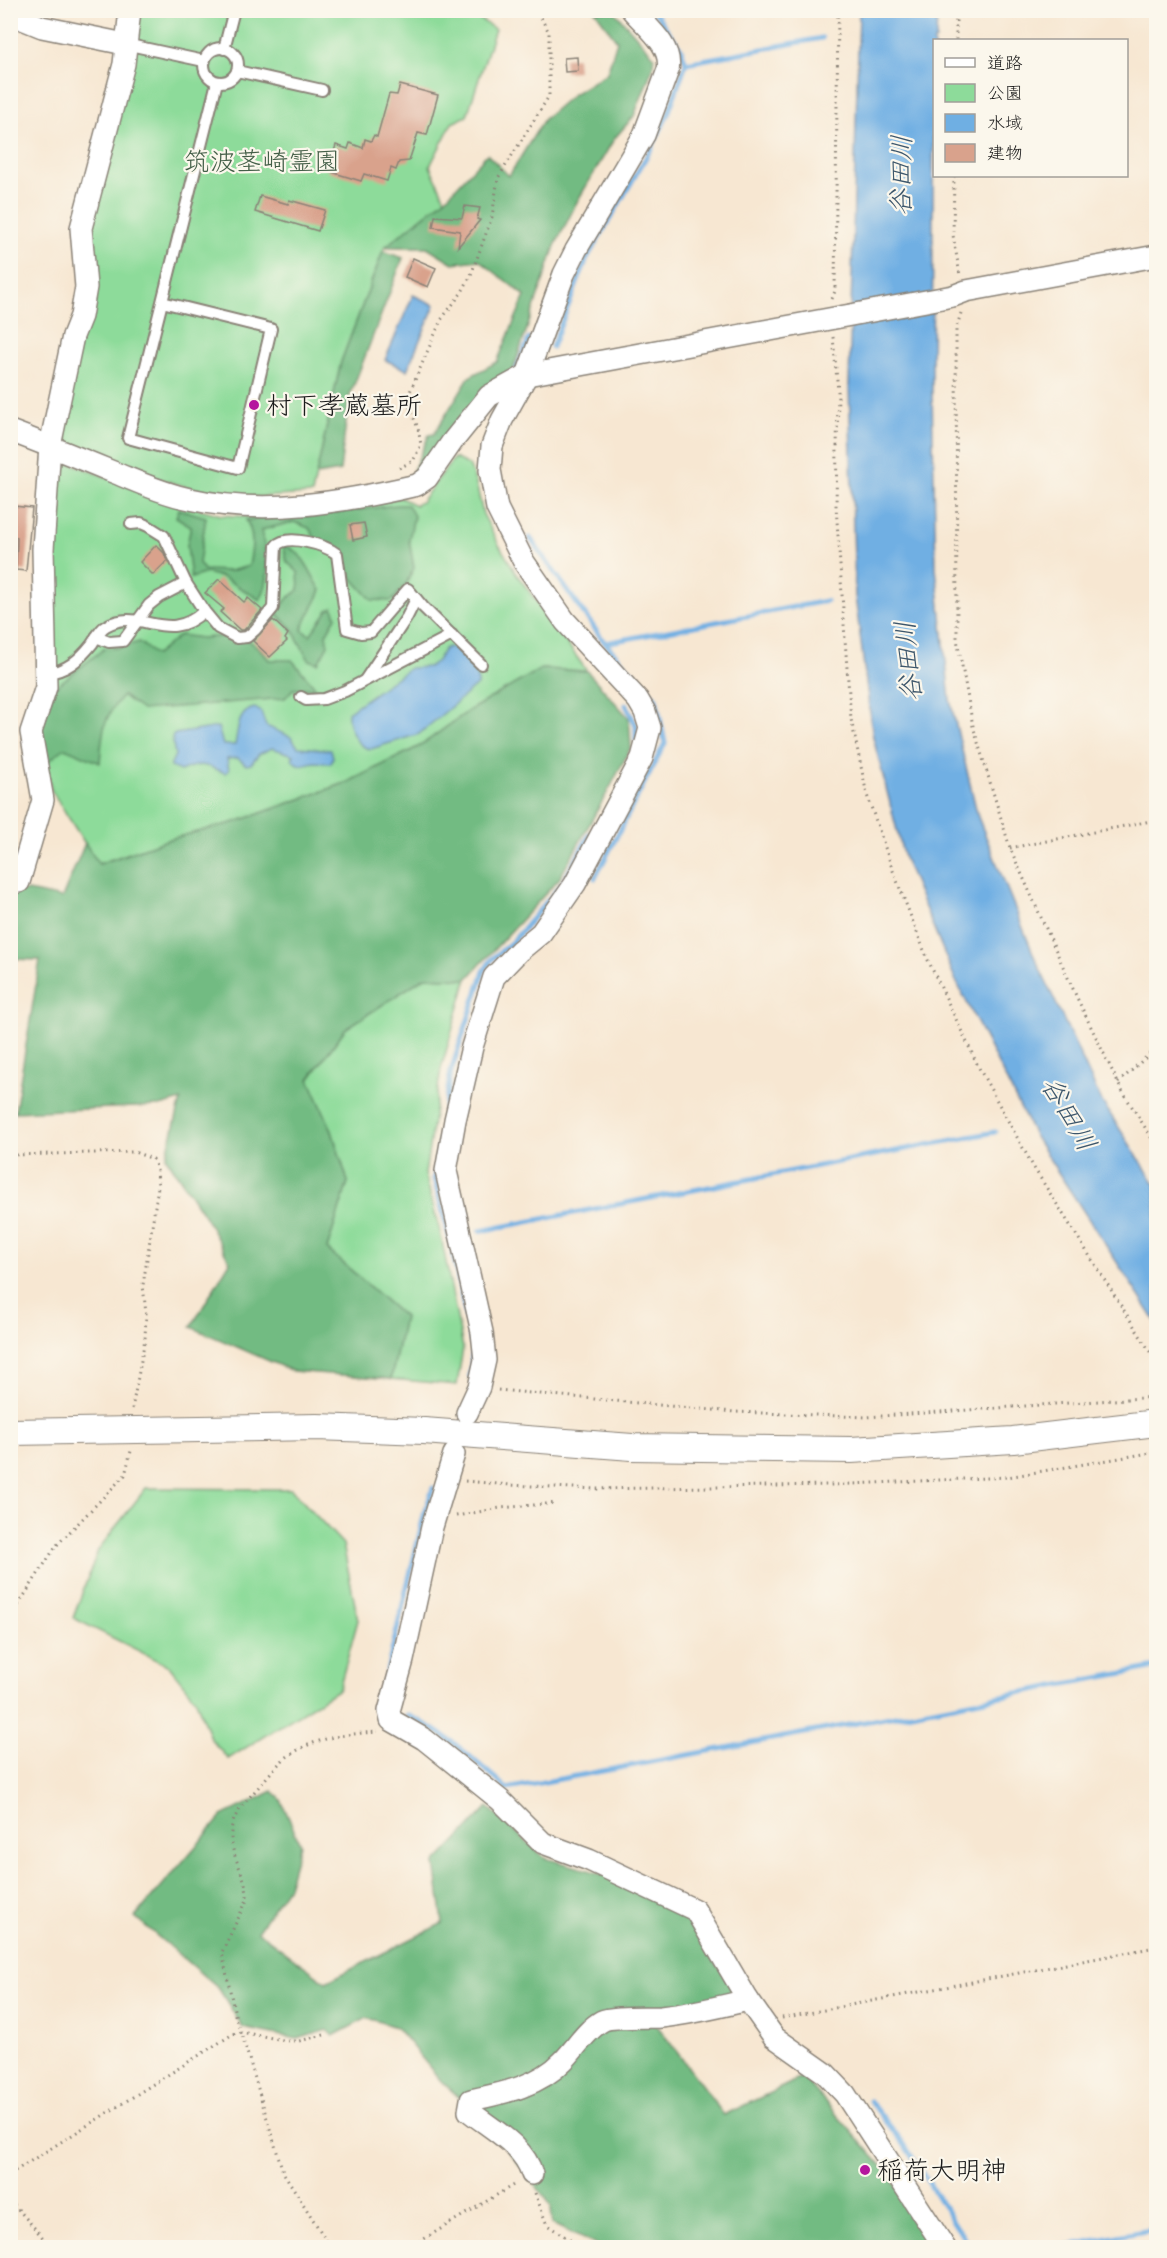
<svg xmlns="http://www.w3.org/2000/svg" width="1167" height="2258" font-family="Itim,'Klee One',sans-serif">
  <rect width="100%" height="100%" fill="#fbf7ec"/>
  <filter id="ink" filterUnits="userSpaceOnUse"><feTurbulence type="fractalNoise" baseFrequency=".0167" numOctaves="2"/><feDisplacementMap in="SourceGraphic" scale="12" xChannelSelector="R" yChannelSelector="G"/><feConvolveMatrix kernelMatrix="1 2 1 2 8 2 1 2 1" color-interpolation-filters="sRGB"/></filter>
  <filter id="wash" filterUnits="userSpaceOnUse"><feTurbulence type="fractalNoise" baseFrequency=".008" numOctaves="4" result="noise"/><feDisplacementMap in="SourceGraphic" scale="24" xChannelSelector="R" yChannelSelector="G"/><feGaussianBlur stdDeviation="1.35" result="paint"/><feColorMatrix in="noise" values="0 0 0 0 0 0 0 0 0 0 0 0 0 0 0 0 0 1.4 0 .05"/><feComposite in="paint" operator="in"/></filter>
  <g filter="url(#wash)">
    <rect width="100%" height="100%" fill="#f7e7d2"/>
    <g fill="#8ddb9a" stroke="#547c5b" stroke-width="1.5">
      <path d="M 140,11 L 467,11 L 495,29 L 467,116 L 452,123 L 430,166 L 445,199 L 385,247 L 383,251 L 341,362 L 312,494 C 285,495 256,499 229,495 C 173,488 120,464 68,444 L 61,432 L 90,230 Z"/>
      <polygon points="55,457 163,499 221,515 266,518 401,498 415,505 421,502 454,458 469,465 476,483 483,514 499,545 518,576 587,671 541,669 470,710 420,746 348,782 236,822 170,839 98,864 51,790 40,728"/>
      <polygon points="425,977 467,979 441,1069 425,1174 441,1236 463,1348 457,1385 391,1379 404,1317 327,1249 348,1182 331,1128 309,1080 345,1029"/>
      <polygon points="146,1488 291,1489 343,1544 358,1620 339,1689 228,1759 210,1738 196,1700 169,1666 73,1618 98,1550"/>
    </g>
    <g fill="#72bb82" stroke="#476c4f" stroke-width="1.5">
      <polygon points="595,11 614,11 654,56 653,67 634,116 614,139 578,200 555,246 512,373 428,464 412,473 429,435 434,434 469,377 497,362 525,296 479,260 453,263 427,247 385,247 445,199 487,154 509,176 544,119 573,94 607,73 617,41"/>
      <polygon points="383,251 403,258 349,398 340,471 316,475 341,362"/>
      <path d="M 397,505 L 408,505 L 414,516 L 409,540 L 414,568 L 406,584 L 392,601 L 372,600 L 351,577 L 342,556 L 333,546 L 315,538 L 309,528 L 294,522 L 261,530 C 266,554 273,577 260,600 L 224,578 L 207,573 L 191,578 L 187,545 L 191,526 L 176,517 L 179,509 L 206,517 L 199,563 L 204,570 L 230,571 L 249,566 C 252,550 255,535 246,520 L 311,516 Z"/>
      <path d="M 283,545 C 305,552 309,572 321,590 C 316,604 306,616 302,630 L 310,635 L 328,610 L 333,607 L 336,617 L 326,634 L 328,645 L 318,663 L 309,660 L 292,629 L 276,613 L 287,599 L 299,590 L 298,572 L 287,562 Z"/>
      <path d="M 180,635 L 201,638 L 241,635 L 260,649 L 269,660 L 292,660 L 316,688 L 293,689 L 285,698 L 142,710 L 123,696 C 102,717 102,735 100,763 L 65,748 L 46,763 L 40,728 L 54,688 L 105,648 L 118,648 L 139,642 L 156,655 Z"/>
      <polygon points="541,669 587,671 629,718 631,747 612,784 559,879 467,979 425,977 345,1029 309,1079 331,1128 348,1182 327,1249 404,1317 391,1379 292,1371 191,1327 230,1262 205,1217 166,1157 181,1100 160,1106 15,1112 40,960 11,959 10,892 28,891 62,898 85,843 99,864 170,839 236,822 348,782 420,746 470,710"/>
      <polygon points="273,1791 281,1800 300,1844 288,1887 257,1931 326,1982 443,1923 435,1863 488,1807 545,1858 606,1875 683,1915 740,1998 644,2008 724,2115 803,2077 885,2169 934,2247 600,2247 552,2224 551,2205 485,2121 441,2081 396,2027 367,2018 333,2036 327,2030 297,2039 243,2028 219,1989 135,1917 222,1816"/>
    </g>
    <g fill="#6fafe3" stroke="#466680" stroke-width="1.5">
      <polygon points="859,11 937,11 936,40 934,40 932,393 936,568 950,700 978,817 1035,958 1101,1100 1156,1185 1156,1322 1035,1137 956,981 904,858 873,737 855,596 849,385"/>
      <polygon points="413,295 435,305 407,370 385,360"/>
      <path d="M 448,647 L 454,648 C 462,658 478,671 478,684 L 419,734 L 371,749 C 356,748 347,726 348,712 L 410,668 L 428,667 L 437,661 L 444,649 Z"/>
      <path d="M 255,708 L 261,712 L 266,726 L 291,737 L 298,747 L 331,750 L 333,757 L 331,763 C 325,763 320,762 315,762 C 304,763 300,769 292,759 L 294,755 L 272,748 L 259,754 L 251,764 L 246,765 L 238,758 L 227,759 L 229,770 L 225,773 C 204,764 201,762 180,771 L 171,767 L 171,764 L 175,755 L 172,737 L 175,734 L 218,727 L 223,745 L 235,745 C 238,731 237,711 255,708 Z"/>
    </g>
    <g fill="none" stroke-linecap="round" stroke-linejoin="round">
      <g stroke="#6fafe3" stroke-width="5">
        <polyline points="967,11 969,10"/>
        <polyline points="686,63 822,38"/>
        <polyline points="552,347 587,258 652,147 668,114 686,63 681,49 653,10"/>
        <polyline points="517,370 529,339"/>
        <polyline points="530,538 605,643 656,699 665,743 595,878"/>
        <polyline points="605,643 826,601"/>
        <polyline points="626,705 636,725 636,740"/>
        <polyline points="480,1231 995,1132"/>
        <polyline points="470,1376 473,1350 449,1236 434,1178 451,1071 484,971 492,959 513,941 563,883 590,834"/>
        <polyline points="377,1714 424,1515 433,1488"/>
        <path d="M 407,1715 C 446,1732 475,1761 507,1789 L 1156,1667"/>
        <polyline points="870,2101 904,2144 970,2248"/>
        <polyline points="1055,2248 1156,2229"/>
      </g>
    </g>
    <g id="blocks">
      <g fill="#d9a28c">
        <polygon points="577,57 578,71 565,72 564,58"/>
        <polygon points="400,85 438,95 427,135 418,133 409,161 399,162 396,170 391,168 387,181 364,174 361,181 328,171 336,145 348,149 350,143 363,148 365,139 371,141 374,135 377,137 389,94 397,95"/>
        <polygon points="260,196 288,204 289,200 325,210 318,231 255,212"/>
        <polygon points="465,206 480,208 477,219 480,220 458,247 460,231 433,227 435,216 462,218"/>
        <polygon points="413,258 436,268 428,287 405,277"/>
        <polygon points="14,506 32,508 26,571 16,570 17,537 11,536"/>
        <polygon points="364,523 367,537 353,540 350,525"/>
        <polygon points="156,545 164,553 167,561 153,575 140,562"/>
        <polygon points="219,579 244,602 248,598 262,610 244,630 240,630 220,612 224,609 205,593"/>
        <polygon points="273,620 288,634 285,639 287,641 270,657 253,641"/>
      </g>
    </g>
  </g>
  <g filter="url(#ink)">
    <use href="#blocks" fill-opacity="0" stroke="#8a8277" stroke-width="1.5"/>
    <g fill="none" stroke-linecap="round" stroke-linejoin="round">
      <g stroke="#8a8277" stroke-width="14">
        <g id="service">
          <polyline points="125,44 204,61"/>
          <circle cx="221" cy="65" r="17"/>
          <polyline points="224,49 234,10"/>
          <polyline points="237,71 322,90"/>
          <polyline points="162,302 271,329 238,468 128,438 217,82"/>
          <path d="M 131,524 L 141,523 L 148,526 L 164,536 L 186,583 L 204,611 L 218,628 L 237,638 L 247,637 L 255,630 L 273,608 L 276,546 C 287,533 325,545 337,554 L 347,629 L 361,633 L 371,632 L 408,589 L 423,607 L 481,664"/>
          <polyline points="96,637 109,642 123,641 149,605 159,597 186,583"/>
          <path d="M 46,673 C 66,672 80,659 92,644 C 96,638 100,629 106,626 C 141,606 167,646 204,611"/>
          <polyline points="365,680 407,617 416,599"/>
          <polyline points="301,697 306,700 324,699 345,691 452,635"/>
        </g>
      </g>
      <g stroke="#8a8277" stroke-width="24">
        <g id="minor">
          <polyline points="10,14 42,27 125,44"/>
          <path d="M 10,431 C 45,444 79,458 113,472 C 138,482 164,494 190,499 C 265,516 344,502 417,485 L 427,478 L 452,442 L 489,396 L 527,375 L 953,296 L 966,291 L 1156,256"/>
          <polyline points="10,882 19,882 43,800 31,732 46,687 43,549 50,446 73,336 81,316 86,287 81,228 124,64 130,10"/>
          <path d="M 467,1413 L 479,1387 L 485,1360 L 482,1332 L 446,1171 L 455,1120 L 472,1047 L 494,977 L 519,951 L 541,933 L 575,884 L 642,758 L 650,728 L 645,712 L 638,700 L 565,621 L 524,562 L 497,508 L 490,470 L 492,446 L 502,420 L 527,375 L 564,274 L 576,250 L 644,135 L 668,70 C 673,46 647,27 632,10"/>
          <polyline points="454,1454 432,1527 403,1660 389,1711 391,1720 424,1739 500,1800 543,1843 589,1860 695,1910 748,2000 774,2037 825,2073 845,2094 945,2248"/>
          <path d="M 532,2174 C 525,2146 490,2128 469,2111 L 471,2100 C 504,2093 539,2086 563,2061 C 576,2048 586,2030 602,2021 C 611,2016 648,2018 661,2017 C 691,2014 719,2007 748,2000"/>
        </g>
      </g>
      <g stroke="#8a8277" stroke-width="28">
        <polyline id="tertiary" points="10,1432 317,1427 424,1431 632,1447 851,1450 1013,1440 1156,1423"/>
      </g>
      <g stroke="#8a8277" stroke-width="3" stroke-dasharray="1.5 4.5" stroke-linecap="butt">
        <polyline points="956,40 956,10"/>
        <polyline points="954,176 953,235 960,275"/>
        <polyline points="832,299 835,291 838,10"/>
        <polyline points="961,313 956,330 957,639 973,726 1010,848 1078,1000 1121,1089 1156,1145"/>
        <polyline points="833,337 838,391 836,506 847,668 851,719 867,795 892,868 927,958 980,1070 1034,1168 1156,1361"/>
        <polyline points="399,468 413,461 421,445 418,428 410,409 409,394 441,320 462,292 471,275 492,217 498,178 549,96 549,32 536,10"/>
        <polyline points="1010,848 1156,820"/>
        <polyline points="1118,1083 1156,1048"/>
        <polyline points="10,1155 134,1152 153,1159 157,1169 158,1187 143,1285 146,1314 145,1339 132,1409"/>
        <polyline points="498,1390 734,1412 867,1417 1156,1397"/>
        <polyline points="465,1481 510,1485 595,1489 830,1485 1008,1477 1156,1452"/>
        <polyline points="456,1516 500,1508 557,1503"/>
        <polyline points="10,1614 15,1610 56,1546 125,1475 131,1451"/>
        <polyline points="782,2018 1156,1947"/>
        <path d="M 324,2035 L 299,2041 L 288,2041 L 241,2032 L 237,2024 L 222,1952 L 247,1900 C 248,1876 230,1857 231,1834 C 231,1816 244,1804 255,1791 C 264,1781 273,1769 283,1760 C 310,1738 344,1734 378,1732"/>
        <polyline points="10,2174 233,2034 241,2032 283,2172 331,2248"/>
        <polyline points="535,2193 547,2225 583,2248"/>
        <polyline points="10,2200 52,2248"/>
        <polyline points="409,2248 515,2184"/>
      </g>
      <use href="#service" stroke="#fff" stroke-width="10"/>
      <use href="#minor" stroke="#fff" stroke-width="21"/>
      <use href="#tertiary" stroke="#fff" stroke-width="26"/>
    </g>
  </g>
  <g fill="#b5179e" stroke="#fbf7ec" stroke-width="2">
    <circle cx="254" cy="405" r="6"/>
    <circle cx="865" cy="2170" r="6"/>
  </g>
  <g text-anchor="middle" stroke-width="4.5" stroke-linejoin="round" paint-order="stroke">
    <g font-size="26" fill="#445f48" stroke="#fbf7ec">
      <text x="262" y="170">筑波茎崎霊園</text>
    </g>
    <g font-size="26" fill="#1c1c1c" stroke="#fbf7ec" text-anchor="start">
      <text x="266" y="414">村下孝蔵墓所</text>
      <text x="877" y="2179">稲荷大明神</text>
    </g>
    <g font-size="27" font-style="italic" fill="#3d576c" stroke="#fbf7ec">
      <text transform="translate(901 175) rotate(-89)" y="9">谷田川</text>
      <text transform="translate(908 661) rotate(-95)" y="9">谷田川</text>
      <text transform="translate(1069 1114) rotate(60)" y="9">谷田川</text>
    </g>
  </g>
  <rect width="1167" height="2258" fill="none" stroke="#fbf7ec" stroke-width="36"/>
  <rect x="933" y="39" width="195" height="138" fill="#fbf7ec" stroke="#a29f99" stroke-width="1.5"/>
  <rect x="945" y="58" width="30" height="9" fill="#ffffff" stroke="#a29f99" stroke-width="1.5"/>
  <text x="987" y="69" font-size="18" fill="#1c1c1c">道路</text>
  <rect x="945" y="84" width="30" height="18" fill="#8ddb9a" stroke="#a29f99" stroke-width="1.5"/>
  <text x="987" y="99" font-size="18" fill="#1c1c1c">公園</text>
  <rect x="945" y="114" width="30" height="18" fill="#6fafe3" stroke="#a29f99" stroke-width="1.5"/>
  <text x="987" y="129" font-size="18" fill="#1c1c1c">水域</text>
  <rect x="945" y="144" width="30" height="18" fill="#d9a28c" stroke="#a29f99" stroke-width="1.5"/>
  <text x="987" y="159" font-size="18" fill="#1c1c1c">建物</text>
</svg>
